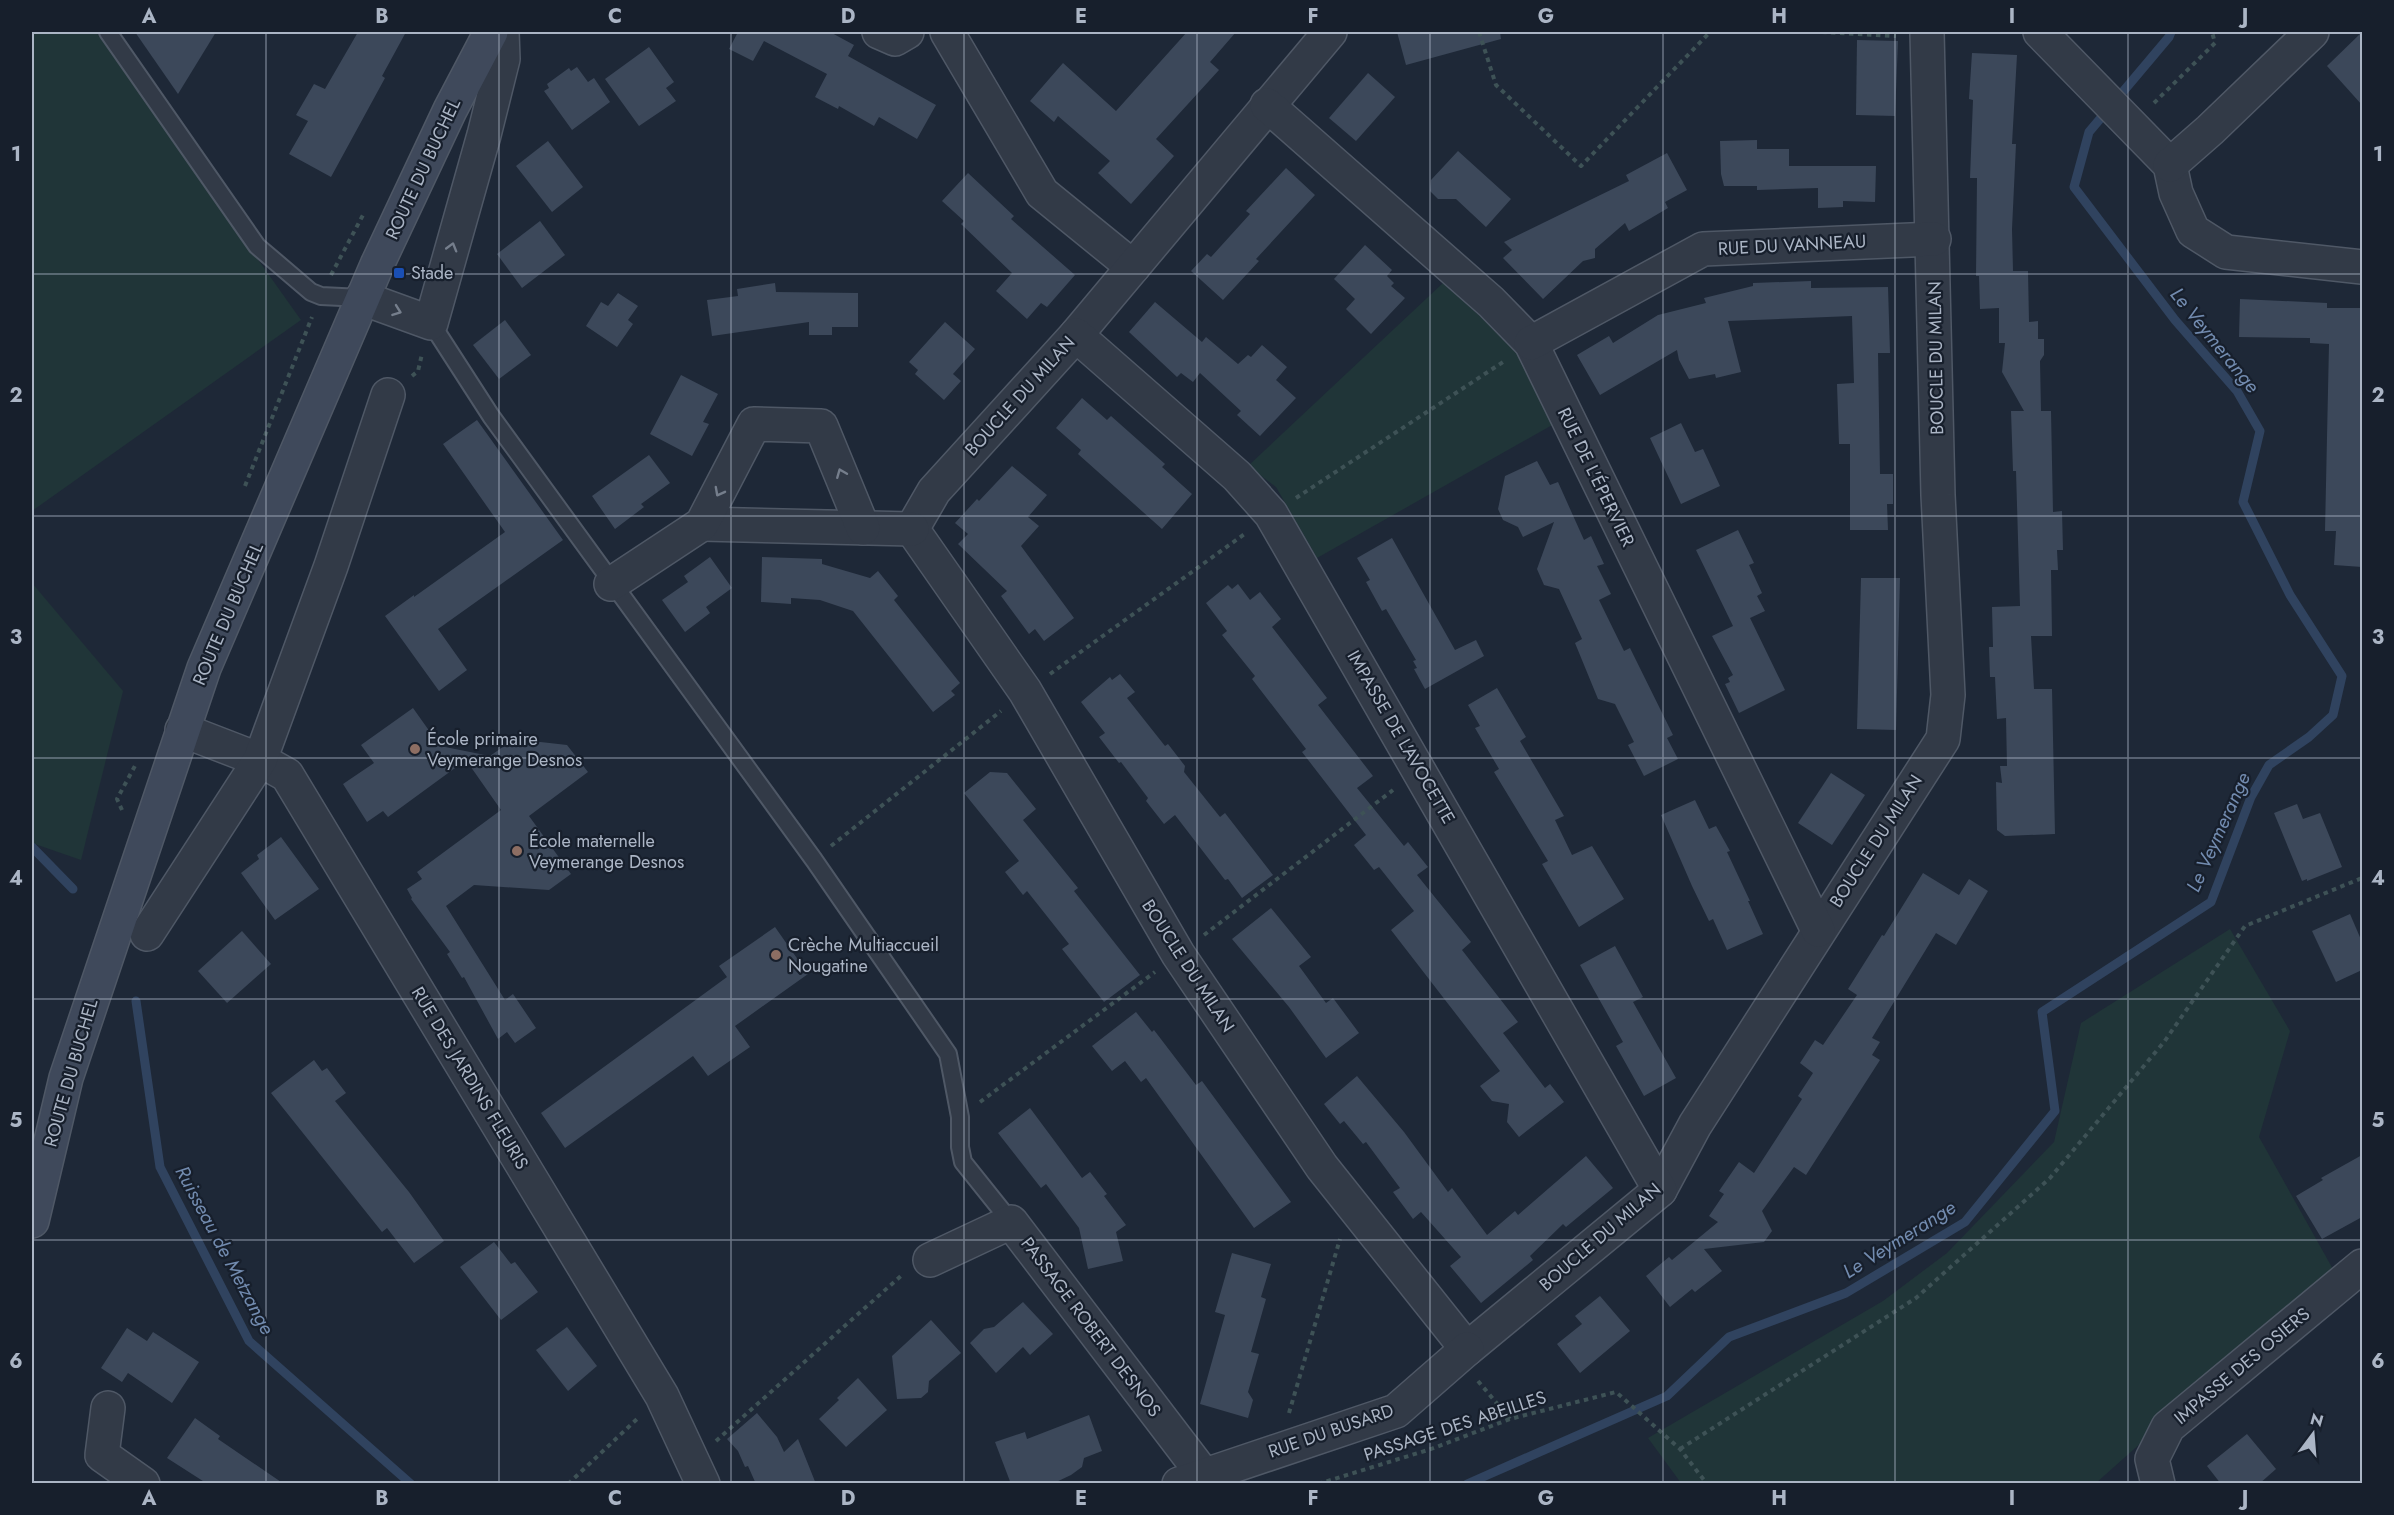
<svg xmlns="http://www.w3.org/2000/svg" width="2394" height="1515" font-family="Jost,sans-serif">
  <rect width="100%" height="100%" fill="#1e2837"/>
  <g fill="#203538">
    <polygon points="32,32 96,32 301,320 32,511"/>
    <polygon points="1443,283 1521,353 1554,424 1317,558 1276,487 1248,466"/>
    <polygon points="32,583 123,691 81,860 32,843"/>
    <polygon points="2230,929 2290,1031 2259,1137 2334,1271 2096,1483 1681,1483 1648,1438 1883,1301 1947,1253 2054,1142 2081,1023"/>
  </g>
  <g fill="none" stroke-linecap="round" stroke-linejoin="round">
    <g stroke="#30435f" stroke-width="9">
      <polyline points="32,847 73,889"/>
      <polyline points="136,1001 160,1167 249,1341 411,1484"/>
      <polyline points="1467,1484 1667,1396 1729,1337 1846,1293 1965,1222 2055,1111 2042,1012 2211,902 2251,797 2269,765 2309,737 2333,715 2342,676 2290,595 2243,502 2260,431 2237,391 2175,320 2074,187 2089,132 2169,37 2171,32"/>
    </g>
  </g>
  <g fill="#3c485a">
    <polygon points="135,32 216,32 178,94"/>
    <polygon points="358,32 406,32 382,76 385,78 331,177 289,154 308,121 296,115 314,84 325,89"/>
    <polygon points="738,32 830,32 854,45 848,56 936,105 917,139 879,117 874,126 839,106 838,109 815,97 827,74 764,41 753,61 729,49"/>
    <polygon points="1187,32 1236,32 1210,62 1219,70 1156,139 1174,156 1131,204 1098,173 1110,161 1058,116 1054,122 1030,101 1063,63 1116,111"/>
    <polygon points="1397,32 1500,32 1501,39 1406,65"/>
    <polygon points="2362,32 2362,105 2327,66"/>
    <polygon points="1857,40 1898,41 1895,116 1856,115"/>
    <polygon points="649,47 674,82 666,88 676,101 639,126 605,79"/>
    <polygon points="1972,53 2017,55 2012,144 2016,144 2012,229 2013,271 2028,271 2029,322 2038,321 2038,339 2044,339 2044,355 2040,361 2041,411 2051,411 2053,512 2062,511 2063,550 2057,550 2058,570 2051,570 2052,636 2031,636 2034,689 2052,689 2055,834 2005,836 1997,830 1996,782 2002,783 2000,766 2007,766 2006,718 1997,719 1995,677 1990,677 1989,647 1993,647 1992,607 2020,606 2016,471 2013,471 2011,411 2024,411 2002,372 2005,343 1999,343 1999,308 1980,309 1979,276 1976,276 1977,178 1970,178 1973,100 1969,99"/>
    <polygon points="577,67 588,82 594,78 610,102 572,130 544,91 549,88 547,84 569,68 571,71"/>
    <polygon points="1368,73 1395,97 1356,141 1329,118"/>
    <polygon points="1757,140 1757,149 1789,149 1789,166 1876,166 1875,202 1843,201 1843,207 1818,208 1818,188 1757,190 1757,186 1724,186 1721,174 1720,141"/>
    <polygon points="548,141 583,187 552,212 516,166"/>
    <polygon points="1458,151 1511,199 1486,227 1456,199 1438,199 1430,191 1431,180"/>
    <polygon points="1667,153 1687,190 1665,202 1668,208 1629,231 1625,223 1595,249 1595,258 1583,261 1543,299 1503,258 1512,250 1504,242 1629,181 1626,175"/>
    <polygon points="1286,168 1315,195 1256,259 1259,261 1223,300 1191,271 1207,254 1211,257 1250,214 1246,211"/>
    <polygon points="968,173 1014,216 1011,219 1075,275 1047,307 1041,303 1027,319 996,291 1012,273 961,224 964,221 942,201"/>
    <polygon points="540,221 565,255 522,288 497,254"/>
    <polygon points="1365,245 1392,270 1387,276 1394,283 1391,286 1405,298 1371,334 1346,309 1355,299 1334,279"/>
    <polygon points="1811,281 1811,288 1888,287 1890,353 1878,353 1880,474 1893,474 1893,504 1887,504 1888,530 1850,530 1850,444 1839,444 1837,384 1854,383 1852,316 1728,321 1741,372 1716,378 1715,374 1689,379 1679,360 1677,350 1600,395 1577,355 1609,336 1613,343 1658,315 1706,303 1704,298 1753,286 1753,283"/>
    <polygon points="775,283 776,292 858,293 858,327 832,327 832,335 809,335 809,322 712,336 707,300 738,296 737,289"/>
    <polygon points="618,293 638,306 628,320 633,324 617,347 586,326 601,302 608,306"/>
    <polygon points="2240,299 2327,303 2327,308 2362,308 2362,567 2334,565 2336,531 2325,531 2329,344 2310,343 2310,338 2239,337"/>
    <polygon points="1155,302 1202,342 1206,337 1238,364 1248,355 1251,357 1262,345 1287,367 1276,380 1296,398 1260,436 1237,415 1241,411 1200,373 1193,382 1181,373 1177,377 1129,332"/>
    <polygon points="505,320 531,355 499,379 473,345"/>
    <polygon points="945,322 975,349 953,374 961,381 944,400 915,374 918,370 909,362"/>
    <polygon points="681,375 718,394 703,422 709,424 692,456 650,434"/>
    <polygon points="1082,398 1107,420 1111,416 1165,464 1162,467 1192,494 1162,529 1078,454 1081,450 1056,428"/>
    <polygon points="477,420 563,540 438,629 467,670 439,691 385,616 414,595 414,597 505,532 443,444"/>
    <polygon points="1681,423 1695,452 1703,449 1720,486 1681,504 1650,438"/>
    <polygon points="649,455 670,483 641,504 644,507 615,529 592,496"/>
    <polygon points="1537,461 1550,485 1558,482 1584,540 1591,536 1604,564 1597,566 1611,594 1599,600 1624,651 1630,648 1673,735 1667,738 1678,759 1644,776 1628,745 1634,742 1615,704 1598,699 1575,643 1582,639 1559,589 1544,585 1537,569 1554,522 1523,537 1518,527 1503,520 1498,509 1505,476"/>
    <polygon points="1012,466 1047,495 1028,517 1039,526 1021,546 1074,618 1044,641 1035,629 1029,634 1001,596 1007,591 958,544 968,534 955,523 977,499 979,501"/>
    <polygon points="1738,530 1754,563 1749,565 1762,593 1757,596 1765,611 1750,618 1785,690 1739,713 1725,684 1730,682 1728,678 1733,675 1712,636 1733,626 1696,550"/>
    <polygon points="1392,538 1455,650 1476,640 1484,656 1425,689 1414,669 1417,668 1413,661 1416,660 1386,609 1382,611 1366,582 1370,580 1357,558"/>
    <polygon points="710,557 732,588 706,607 710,613 685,632 662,600 688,582 684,576"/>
    <polygon points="762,557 822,559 822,564 870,578 878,571 898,596 894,600 960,683 951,691 955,695 933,712 853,611 820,600 791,598 791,604 761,602"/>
    <polygon points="1861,578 1900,578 1896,730 1857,729"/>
    <polygon points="1238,584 1250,600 1260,592 1281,619 1272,627 1327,698 1318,705 1373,776 1357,788 1404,846 1408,842 1428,867 1417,875 1471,942 1462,950 1518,1022 1503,1033 1545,1088 1550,1084 1564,1102 1519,1137 1507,1122 1509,1104 1492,1101 1480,1086 1500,1071 1391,930 1414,911 1379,867 1374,870 1354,845 1366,835 1302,752 1306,749 1252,679 1255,676 1222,635 1227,631 1206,603 1228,585 1232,589"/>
    <polygon points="1120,674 1135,692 1127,698 1165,746 1168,744 1185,766 1184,772 1220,817 1225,813 1273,875 1242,898 1228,879 1225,880 1175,815 1164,824 1146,801 1148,798 1121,762 1119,763 1099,737 1105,733 1081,702 1110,677 1112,680"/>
    <polygon points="1497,688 1526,737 1520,741 1564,816 1555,820 1572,855 1592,846 1624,899 1579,927 1542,864 1548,861 1494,772 1499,769 1475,728 1480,726 1468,705"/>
    <polygon points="413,708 440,746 490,756 514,739 567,745 588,772 529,816 571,874 549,890 474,885 446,906 505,1000 513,994 536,1028 515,1043 507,1032 498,1039 464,977 462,978 447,954 450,952 411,899 412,898 407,889 422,879 417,872 501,810 466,760 388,817 383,811 367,822 343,784 374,763 361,745"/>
    <polygon points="990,772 1007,773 1036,809 1023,820 1078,888 1074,891 1140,975 1104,1002 1062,949 1069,944 1027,891 1023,895 1005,872 1019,861 964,793"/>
    <polygon points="1831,773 1865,795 1832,845 1798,823"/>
    <polygon points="1695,800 1709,829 1716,826 1730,851 1727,852 1750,901 1748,901 1763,934 1727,950 1713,919 1709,921 1692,886 1661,815"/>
    <polygon points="2297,804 2303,819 2320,813 2342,867 2307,881 2307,879 2302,881 2274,813"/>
    <polygon points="281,837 319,889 275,920 241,873 259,859 257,855"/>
    <polygon points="1923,873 1959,895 1969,879 1988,891 1956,945 1936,933 1872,1038 1880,1042 1872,1055 1880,1060 1806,1175 1794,1167 1762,1211 1772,1231 1764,1242 1704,1249 1722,1271 1695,1292 1692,1289 1670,1307 1646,1276 1669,1257 1672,1260 1718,1222 1709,1216 1724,1194 1719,1191 1739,1162 1754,1173 1802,1099 1798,1096 1813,1073 1800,1063 1815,1040 1823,1045 1857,995 1848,989 1882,935 1884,936"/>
    <polygon points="1271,908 1311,957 1299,966 1326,1003 1333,998 1359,1033 1326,1058 1289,1007 1232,939"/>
    <polygon points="2350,914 2362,942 2362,970 2336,982 2312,931"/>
    <polygon points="775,927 808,974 735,1026 750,1047 708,1076 693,1056 565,1148 541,1113 727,977 719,966"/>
    <polygon points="242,931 271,964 227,1003 198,971"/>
    <polygon points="1615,946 1643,997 1633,1002 1676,1078 1644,1096 1616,1046 1623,1042 1580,965"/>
    <polygon points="1136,1012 1152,1032 1154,1030 1196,1085 1202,1081 1291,1202 1254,1228 1146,1078 1141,1082 1125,1061 1112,1071 1092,1046"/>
    <polygon points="314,1060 322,1071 327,1068 346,1093 335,1101 409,1192 444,1241 414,1263 387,1228 382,1232 271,1093"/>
    <polygon points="1357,1076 1404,1132 1448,1192 1452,1188 1487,1235 1515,1211 1518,1215 1586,1156 1613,1188 1566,1227 1563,1224 1530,1256 1533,1260 1481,1303 1450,1266 1461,1257 1421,1212 1413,1219 1393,1192 1400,1188 1366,1142 1363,1144 1344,1121 1340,1124 1324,1104"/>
    <polygon points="1030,1108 1082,1178 1090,1172 1107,1194 1104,1196 1126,1225 1116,1232 1123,1261 1088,1269 1079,1228 1046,1184 1041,1188 998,1133"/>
    <polygon points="2362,1155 2362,1217 2322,1239 2296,1196 2323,1180 2321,1178"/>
    <polygon points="494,1242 511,1264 515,1262 538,1292 501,1320 460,1267"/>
    <polygon points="1232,1253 1271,1264 1261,1297 1266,1299 1251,1352 1259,1354 1248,1392 1253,1400 1248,1418 1200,1404 1225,1315 1215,1312"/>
    <polygon points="1600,1296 1630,1331 1580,1373 1557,1344 1582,1324 1575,1316"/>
    <polygon points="1023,1302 1053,1334 1030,1355 1023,1347 996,1373 970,1343 984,1329 994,1327"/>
    <polygon points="931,1320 961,1353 929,1381 928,1392 921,1398 897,1399 892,1356"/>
    <polygon points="567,1327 597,1366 568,1391 536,1350"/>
    <polygon points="127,1328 147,1341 153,1332 199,1362 172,1403 128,1373 122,1382 101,1368"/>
    <polygon points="858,1378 887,1410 846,1447 819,1419 839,1400 837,1398"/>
    <polygon points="757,1413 777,1437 784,1452 798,1439 816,1484 756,1484 748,1466 745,1467 738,1451 727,1439"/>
    <polygon points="1089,1415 1102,1451 1084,1458 1082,1467 1071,1475 1052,1484 1011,1484 995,1442 1025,1432 1027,1439"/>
    <polygon points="195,1418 220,1436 218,1439 284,1484 206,1483 167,1458"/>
    <polygon points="2247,1434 2276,1469 2259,1484 2221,1484 2207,1466"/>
  </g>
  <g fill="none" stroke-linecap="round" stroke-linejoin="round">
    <g stroke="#4f5866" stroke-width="20">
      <g id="service">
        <polyline points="108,32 257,246 311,292 321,296 362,298"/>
        <polyline points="431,323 491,416 814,860 948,1054 960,1117 960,1147 963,1162 1011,1222"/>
      </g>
    </g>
    <g stroke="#4f5866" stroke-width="36">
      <g id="minor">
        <polyline points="879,32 895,39 907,32"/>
        <polyline points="947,32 1042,193 1133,267"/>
        <polyline points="1330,32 1076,335 934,491 912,529 1025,691 1178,954 1322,1167 1467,1349 1660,1190 1695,1125 1943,739 1948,695 1938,495 1927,32"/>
        <polyline points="2040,32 2170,165 2176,193 2193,231 2226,252 2362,267"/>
        <polyline points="1267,105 1491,302 1531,343 1818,930"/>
        <polyline points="2170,165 2210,130 2312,32"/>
        <polyline points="362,298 431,323 484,135 503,59 502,32"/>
        <polyline points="1076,335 1237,476 1271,514 1660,1190"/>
        <polyline points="1531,343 1703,249 1934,239"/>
        <polyline points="702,524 912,529"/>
        <polyline points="611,584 702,524 754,424 821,426 863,528"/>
        <polyline points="182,730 260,760 287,775 662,1396 703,1484"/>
        <polyline points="147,934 260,760 331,566 388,395"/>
        <polyline points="930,1260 1011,1222 1203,1474"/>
        <polyline points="108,1408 102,1455 143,1484"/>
        <polyline points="1179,1484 1396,1411 1467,1349"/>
        <polyline points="2158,1484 2152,1459 2168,1427 2362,1266"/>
      </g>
    </g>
    <g stroke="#4f5866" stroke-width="36">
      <polyline id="secondary" points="32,1221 66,1078 204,668 377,265 450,110 491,32"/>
    </g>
    <g stroke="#3e5256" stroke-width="4" stroke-dasharray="4.5 4.5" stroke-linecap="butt">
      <polyline points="1479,32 1496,85 1581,166 1710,32"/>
      <polyline points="1822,32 1896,36"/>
      <polyline points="2154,103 2215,43 2212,32"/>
      <polyline points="331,275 363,215"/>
      <polyline points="412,376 418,371 422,354"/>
      <polyline points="245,486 312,317"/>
      <polyline points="1296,498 1506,360"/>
      <polyline points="1050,674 1246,533"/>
      <polyline points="122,810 117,799 136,764"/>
      <polyline points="831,846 1001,711"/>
      <polyline points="1204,935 1393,790"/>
      <polyline points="980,1102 1155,972"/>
      <polyline points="1478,1381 1510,1419"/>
      <polyline points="1289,1413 1340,1239"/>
      <polyline points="716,1441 903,1274"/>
      <polyline points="1680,1449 1916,1298 2050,1178 2164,1042 2245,926 2362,878"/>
      <polyline points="568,1484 637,1419"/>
      <polyline points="1318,1484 1431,1449 1510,1419 1616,1392 1680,1449 1707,1484"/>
    </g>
    <use href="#service" stroke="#323a47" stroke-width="16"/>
    <use href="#minor" stroke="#323a47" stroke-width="33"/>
    <use href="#secondary" stroke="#3f495b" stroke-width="33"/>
  </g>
  <defs><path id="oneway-chevron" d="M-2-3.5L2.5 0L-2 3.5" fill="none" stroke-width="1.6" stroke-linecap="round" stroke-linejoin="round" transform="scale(1.5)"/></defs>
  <g stroke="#757e8c">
    <use href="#oneway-chevron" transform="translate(452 247) rotate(-74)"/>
    <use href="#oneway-chevron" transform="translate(397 311) rotate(20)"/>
    <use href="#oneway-chevron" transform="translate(841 473) rotate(-112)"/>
    <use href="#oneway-chevron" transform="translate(719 492) rotate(118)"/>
  </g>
  <path fill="none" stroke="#abb5c5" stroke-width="1.5" stroke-opacity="0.55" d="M 266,32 L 266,1484M 499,32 L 499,1484M 731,32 L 731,1484M 964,32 L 964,1484M 1197,32 L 1197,1484M 1430,32 L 1430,1484M 1663,32 L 1663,1484M 1895,32 L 1895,1484M 2128,32 L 2128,1484M 32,274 L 2362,274M 32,516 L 2362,516M 32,758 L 2362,758M 32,999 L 2362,999M 32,1240 L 2362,1240"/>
  <rect fill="#1a4fb4" stroke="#171f2c" stroke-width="2" x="393" y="267" width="12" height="12" rx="3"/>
  <g fill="#8d6e63" stroke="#171f2c" stroke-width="2">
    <circle cx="415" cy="749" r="6"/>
    <circle cx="517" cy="851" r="6"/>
    <circle cx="776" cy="955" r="6"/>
  </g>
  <g text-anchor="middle" stroke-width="4.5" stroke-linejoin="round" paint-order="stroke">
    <g font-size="18" fill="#abb5c5" stroke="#171f2c">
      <text transform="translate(423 169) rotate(-65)" y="6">ROUTE DU BUCHEL</text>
      <text transform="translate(1792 245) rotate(-3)" y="6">RUE DU VANNEAU</text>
      <text transform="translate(1936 358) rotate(-91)" y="6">BOUCLE DU MILAN</text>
      <text transform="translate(1020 396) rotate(-48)" y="6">BOUCLE DU MILAN</text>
      <text transform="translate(1596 477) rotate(64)" y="6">RUE DE L'ÉPERVIER</text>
      <text transform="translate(228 614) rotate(-67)" y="6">ROUTE DU BUCHEL</text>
      <text transform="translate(1401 737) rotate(60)" y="6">IMPASSE DE L'AVOCETTE</text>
      <text transform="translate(1876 841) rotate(-57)" y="6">BOUCLE DU MILAN</text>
      <text transform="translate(1188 966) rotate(57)" y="6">BOUCLE DU MILAN</text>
      <text transform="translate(71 1073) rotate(-74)" y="6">ROUTE DU BUCHEL</text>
      <text transform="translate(470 1078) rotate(59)" y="6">RUE DES JARDINS FLEURIS</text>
      <text transform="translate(1600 1237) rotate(-41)" y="6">BOUCLE DU MILAN</text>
      <text transform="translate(1091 1327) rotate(53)" y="6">PASSAGE ROBERT DESNOS</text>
      <text transform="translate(2242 1366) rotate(-40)" y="6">IMPASSE DES OSIERS</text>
      <text transform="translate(1455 1426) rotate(-18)" y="6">PASSAGE DES ABEILLES</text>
      <text transform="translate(1331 1431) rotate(-19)" y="6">RUE DU BUSARD</text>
    </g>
    <g font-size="18" fill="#abb5c5" stroke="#171f2c" text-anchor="start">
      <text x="411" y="279">Stade</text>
      <text x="427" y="745">École primaire<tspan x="427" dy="21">Veymerange Desnos</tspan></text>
      <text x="529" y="847">École maternelle<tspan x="529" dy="21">Veymerange Desnos</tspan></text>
      <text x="788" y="951">Crèche Multiaccueil<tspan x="788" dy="21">Nougatine</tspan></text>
    </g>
    <g font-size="20" font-style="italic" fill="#728baf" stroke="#171f2c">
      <text transform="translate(2215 340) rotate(51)" y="7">Le Veymerange</text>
      <text transform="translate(2218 832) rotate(-66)" y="7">Le Veymerange</text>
      <text transform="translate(1899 1239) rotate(-32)" y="7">Le Veymerange</text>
      <text transform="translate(225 1250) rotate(62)" y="7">Ruisseau de Metzange</text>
    </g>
  </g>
  <rect width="2394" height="1515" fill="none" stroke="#171f2c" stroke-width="66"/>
  <g transform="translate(2313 1434) rotate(16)" stroke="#171f2c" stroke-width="4.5" paint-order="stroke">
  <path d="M0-4.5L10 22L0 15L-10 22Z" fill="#abb5c5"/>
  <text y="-9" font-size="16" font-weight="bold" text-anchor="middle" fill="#abb5c5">N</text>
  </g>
  <rect x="33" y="33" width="2328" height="1449" fill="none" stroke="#abb5c5" stroke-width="2"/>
  <g font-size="20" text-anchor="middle" font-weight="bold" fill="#abb5c5">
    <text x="149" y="23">A</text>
    <text x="382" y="23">B</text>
    <text x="615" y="23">C</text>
    <text x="848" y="23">D</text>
    <text x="1081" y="23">E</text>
    <text x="1313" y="23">F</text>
    <text x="1546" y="23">G</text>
    <text x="1779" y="23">H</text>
    <text x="2012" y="23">I</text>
    <text x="2245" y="23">J</text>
    <text x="16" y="161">1</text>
    <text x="2378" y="161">1</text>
    <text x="16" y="402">2</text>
    <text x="2378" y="402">2</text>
    <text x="16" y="644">3</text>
    <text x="2378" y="644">3</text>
    <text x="16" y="885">4</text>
    <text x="2378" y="885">4</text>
    <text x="16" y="1127">5</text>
    <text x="2378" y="1127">5</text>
    <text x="16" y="1368">6</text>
    <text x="2378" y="1368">6</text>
    <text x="149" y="1505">A</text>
    <text x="382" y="1505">B</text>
    <text x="615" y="1505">C</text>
    <text x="848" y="1505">D</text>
    <text x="1081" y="1505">E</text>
    <text x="1313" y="1505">F</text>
    <text x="1546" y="1505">G</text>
    <text x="1779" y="1505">H</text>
    <text x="2012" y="1505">I</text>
    <text x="2245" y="1505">J</text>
  </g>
</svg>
